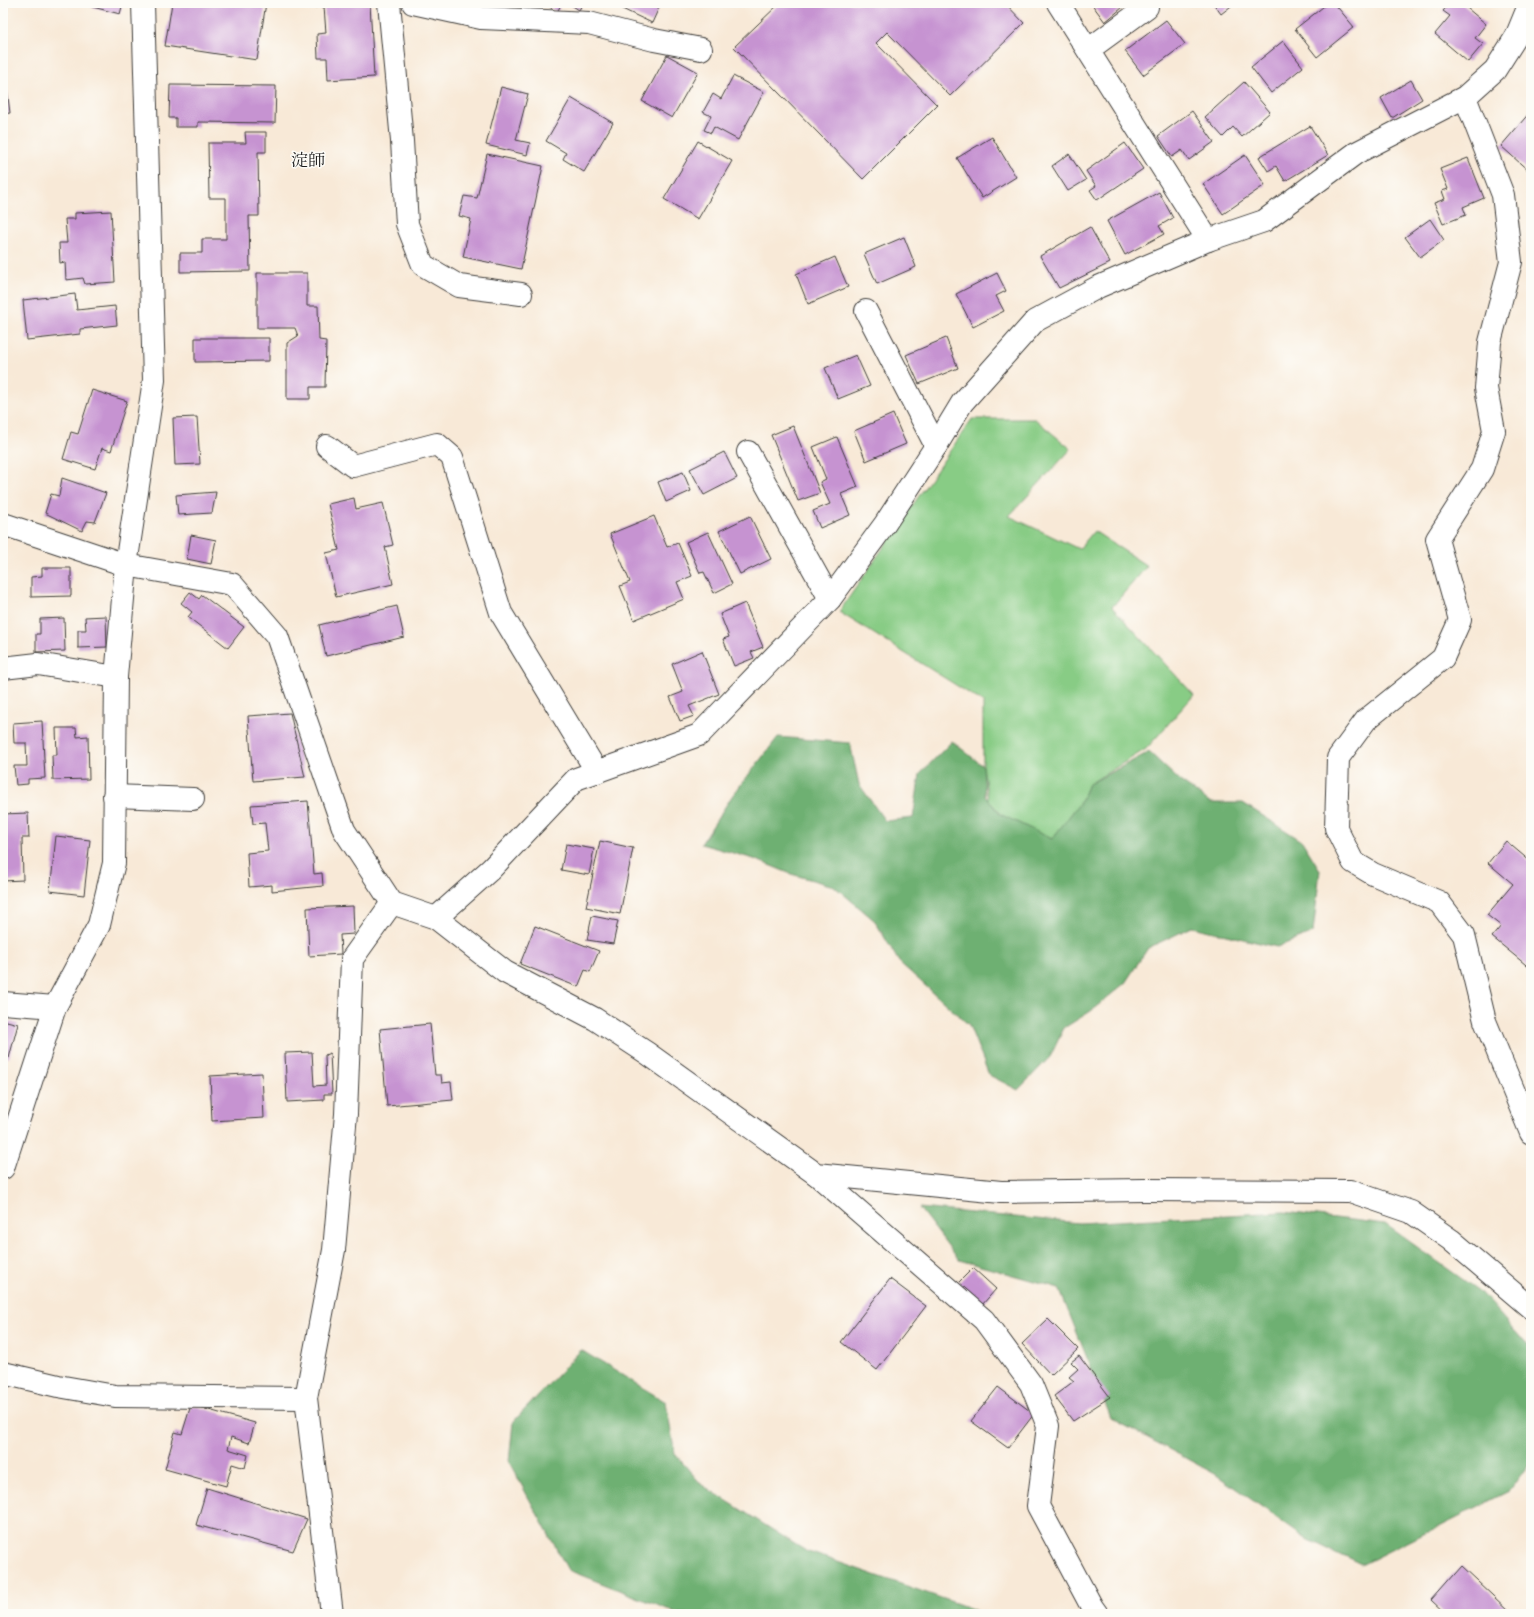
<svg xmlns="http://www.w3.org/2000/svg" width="1534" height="1617" font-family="'EB Garamond','Noto Serif JP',serif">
  <rect width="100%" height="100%" fill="#fdfcf7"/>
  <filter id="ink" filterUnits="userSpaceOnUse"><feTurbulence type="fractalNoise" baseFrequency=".025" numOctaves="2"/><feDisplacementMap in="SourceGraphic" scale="8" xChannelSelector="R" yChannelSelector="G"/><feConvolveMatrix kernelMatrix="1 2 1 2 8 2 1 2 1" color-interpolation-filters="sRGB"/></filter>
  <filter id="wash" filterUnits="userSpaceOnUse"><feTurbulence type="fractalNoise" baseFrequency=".012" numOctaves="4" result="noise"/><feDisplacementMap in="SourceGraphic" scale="16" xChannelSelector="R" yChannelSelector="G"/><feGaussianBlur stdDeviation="0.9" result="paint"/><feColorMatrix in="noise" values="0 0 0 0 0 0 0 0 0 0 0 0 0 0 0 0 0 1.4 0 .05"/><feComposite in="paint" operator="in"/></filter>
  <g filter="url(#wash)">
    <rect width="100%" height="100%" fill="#f8e9d7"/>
    <polygon fill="#88cc85" stroke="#527450" points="972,419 1035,419 1071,449 1009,516 1079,549 1094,531 1147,566 1112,607 1194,695 1146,749 1089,784 1082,800 1052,839 1003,816 988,800 983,766 983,702 839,612"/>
    <g fill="#6eb072" stroke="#456647">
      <polygon points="778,737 850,743 859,784 885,821 913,818 920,774 952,741 983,766 985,796 1000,814 1052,839 1082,800 1089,784 1149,752 1180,781 1211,803 1243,803 1302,841 1320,870 1313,933 1277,947 1192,927 1148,948 1125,983 1091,1011 1064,1028 1050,1057 1018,1090 989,1075 969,1025 899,962 875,921 834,886 791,874 754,859 701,844 732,796"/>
      <polygon points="919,1208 1079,1223 1284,1212 1385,1224 1479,1291 1531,1349 1531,1461 1509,1491 1362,1565 1309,1540 1215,1474 1111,1418 1059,1288 959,1260"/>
      <polygon points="581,1350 666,1402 675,1454 702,1485 806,1551 970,1608 982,1614 680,1614 568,1570 509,1462 513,1422"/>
    </g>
    <g id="blocks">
      <g fill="#c693d1">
        <polygon points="77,3 123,3 120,14"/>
        <polygon points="172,3 266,3 257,60 165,46"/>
        <polygon points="311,3 370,3 374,77 328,80 327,58 318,58 317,34 326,33 324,7 311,8"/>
        <polygon points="544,3 562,3 557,12"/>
        <polygon points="568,3 583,3 579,10"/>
        <polygon points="620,3 661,3 652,23 618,7"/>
        <polygon points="780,3 1005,3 1024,23 950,96 887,32 876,43 937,105 863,179 734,47"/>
        <polygon points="1091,3 1128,3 1105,22"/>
        <polygon points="1213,3 1235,3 1221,14"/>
        <polygon points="1328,3 1334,3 1354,27 1317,57 1295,29"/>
        <polygon points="1450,3 1461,3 1486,24 1475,38 1483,44 1468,62 1435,34 1450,16 1443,11"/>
        <polygon points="1166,20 1185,44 1143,75 1125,51"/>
        <polygon points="1283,41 1303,67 1271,93 1251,67"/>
        <polygon points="667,55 698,72 672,118 642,101"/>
        <polygon points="733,76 764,92 738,140 714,127 711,133 704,130 711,116 703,112 713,94 721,99"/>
        <polygon points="1411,80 1422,99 1392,118 1381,98"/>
        <polygon points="3,81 6,81 10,113 3,114"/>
        <polygon points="1244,82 1270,112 1242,137 1233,127 1223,137 1205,117"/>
        <polygon points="170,85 276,86 275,123 198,122 198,127 176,127 176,118 169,118"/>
        <polygon points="501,87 528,94 516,140 530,143 527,155 486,145"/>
        <polygon points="571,98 613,123 584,172 563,159 566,153 546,141"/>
        <polygon points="1192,111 1214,142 1189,160 1182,150 1172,157 1158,136"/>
        <polygon points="1531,111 1531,173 1501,146"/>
        <polygon points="1310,126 1328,155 1285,181 1276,166 1268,171 1259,157"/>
        <polygon points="245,132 266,132 266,152 258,152 259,216 249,216 250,271 180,272 180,253 202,253 202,239 226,239 226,198 209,198 208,143 246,143"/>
        <polygon points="992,137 1016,177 982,198 957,158"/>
        <polygon points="698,141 732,161 698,219 664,199"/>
        <polygon points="1125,143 1143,169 1097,200 1090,190 1096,186 1086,171"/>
        <polygon points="487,154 543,166 521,269 463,257 471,219 459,216 464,196 477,198"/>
        <polygon points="1069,154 1086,180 1068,191 1052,166"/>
        <polygon points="1245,155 1265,185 1223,214 1203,184"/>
        <polygon points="1468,158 1484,198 1463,207 1466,215 1443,224 1434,203 1445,199 1442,191 1448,189 1440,169"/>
        <polygon points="1159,192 1173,218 1159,226 1164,234 1125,255 1107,221"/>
        <polygon points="111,211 115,282 85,284 83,278 66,280 65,262 60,263 59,243 67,243 65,219 75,219 75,213"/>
        <polygon points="1430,219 1444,240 1420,257 1405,237"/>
        <polygon points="1090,227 1110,263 1059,288 1040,256"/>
        <polygon points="904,237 916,267 877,284 864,254"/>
        <polygon points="835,257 848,287 808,304 796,274"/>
        <polygon points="257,273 307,273 307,306 318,306 319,340 326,341 325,387 310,387 310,399 287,399 287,343 298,336 295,328 257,328"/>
        <polygon points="997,273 1006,291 996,296 1004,311 973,327 956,294"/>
        <polygon points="75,294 77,310 115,306 117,325 80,329 80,334 27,340 23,300"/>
        <polygon points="195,338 269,338 269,361 195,362"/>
        <polygon points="946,338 958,368 919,384 906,355"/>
        <polygon points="856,355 870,386 838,399 825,368"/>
        <polygon points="92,390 127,401 111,451 102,448 95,469 63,459 71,432 78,434"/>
        <polygon points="893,414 906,444 866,461 854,431"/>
        <polygon points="197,417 200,464 175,465 173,418"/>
        <polygon points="793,426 820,493 798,501 771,435"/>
        <polygon points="837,437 858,487 841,494 850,515 820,528 813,511 830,504 820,482 826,479 813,447"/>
        <polygon points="724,452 737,478 704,495 690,469"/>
        <polygon points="683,472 691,491 666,502 658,482"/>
        <polygon points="62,478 106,493 95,522 87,521 82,531 45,513 51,494 59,496"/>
        <polygon points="216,492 212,513 178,515 176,495"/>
        <polygon points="354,498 356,509 383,503 393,545 385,547 393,584 336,597 326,553 339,550 328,504"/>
        <polygon points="654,516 667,547 678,543 692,576 677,582 684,599 634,620 620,586 630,582 610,534"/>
        <polygon points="750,516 771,559 740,574 719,531"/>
        <polygon points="708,532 732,584 714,593 704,572 700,573 686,542"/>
        <polygon points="191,535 216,540 211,564 187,559"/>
        <polygon points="42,568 71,568 71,596 31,597 31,577 42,576"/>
        <polygon points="190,592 199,599 202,595 244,627 228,648 188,617 192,612 181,603"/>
        <polygon points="745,603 763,647 751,652 754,658 734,666 723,639 729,637 720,614"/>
        <polygon points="397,606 404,637 326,656 319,625"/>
        <polygon points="106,616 107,647 78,648 78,630 86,630 85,617"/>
        <polygon points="64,618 65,651 36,652 36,634 40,634 40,619"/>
        <polygon points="702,651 719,694 689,706 694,716 680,721 670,697 683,692 672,664"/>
        <polygon points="290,713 305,777 253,781 248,716"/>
        <polygon points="42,721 45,778 28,779 28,784 16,785 14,766 27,766 26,743 14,743 13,723"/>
        <polygon points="56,728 76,728 77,737 88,736 89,779 53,780 52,755 57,755"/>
        <polygon points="308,801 314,874 322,873 323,886 272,891 272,885 249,887 247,853 268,851 265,823 253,824 251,805"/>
        <polygon points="28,813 29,838 22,838 23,880 3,881 3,814"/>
        <polygon points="56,836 90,840 84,895 50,891"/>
        <polygon points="600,841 633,848 620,914 586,907"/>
        <polygon points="1506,841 1531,862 1531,969 1492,937 1501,926 1487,915 1513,884 1488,863"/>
        <polygon points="566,844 594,849 589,875 561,870"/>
        <polygon points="353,906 354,934 340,935 341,954 309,956 307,908"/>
        <polygon points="592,916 618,921 613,944 587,940"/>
        <polygon points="535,926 599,951 590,972 585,970 578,987 520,964"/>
        <polygon points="3,1020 18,1024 9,1058 3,1056"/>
        <polygon points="430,1024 435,1075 441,1075 442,1083 451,1082 453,1100 387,1106 380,1029"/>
        <polygon points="312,1052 314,1086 326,1085 325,1055 330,1053 332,1094 324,1094 324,1100 287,1102 285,1053"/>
        <polygon points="262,1073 264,1118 212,1121 210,1076"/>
        <polygon points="973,1268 996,1289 982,1305 958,1283"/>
        <polygon points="890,1279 926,1306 877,1370 841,1342"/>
        <polygon points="1048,1319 1078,1349 1051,1375 1022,1344"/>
        <polygon points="1079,1356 1110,1397 1073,1421 1054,1396 1074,1381 1069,1377 1078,1369 1071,1362"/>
        <polygon points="998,1387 1034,1414 1008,1448 971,1421"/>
        <polygon points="191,1405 255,1423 249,1443 231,1437 228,1449 248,1455 245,1468 232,1464 226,1486 165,1469 175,1432 182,1434"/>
        <polygon points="207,1488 307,1519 293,1551 196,1525"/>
        <polygon points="1461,1566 1509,1611 1507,1614 1446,1614 1431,1600"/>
      </g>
    </g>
  </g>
  <g filter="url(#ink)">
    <use href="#blocks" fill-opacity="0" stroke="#3d3b38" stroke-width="1"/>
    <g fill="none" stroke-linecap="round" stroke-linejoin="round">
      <g stroke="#3d3b38" stroke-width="24">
        <g id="minor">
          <polyline points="389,3 402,141 407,224 423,265 459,286 521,294"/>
          <polyline points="413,3 481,18 589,23 654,40 701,49"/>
          <polyline points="1058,3 1208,240"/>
          <polyline points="1088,50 1147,7"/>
          <polyline points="1465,97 1503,195 1511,262 1490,342 1486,388 1494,431 1482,469 1437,539 1460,620 1443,658 1366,720 1338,758 1336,828 1353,862 1373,874 1439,902 1464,935 1485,1021 1531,1133"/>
          <polyline points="866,311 936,446"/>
          <polyline points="327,446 353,466 437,444 452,457 501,613 597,772"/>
          <polyline points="748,452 830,599"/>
          <polyline points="3,524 126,565 232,584 277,636 344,830 392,903 436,918 505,972 595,1019 647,1053 816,1174 1001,1192 1145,1190 1350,1191 1411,1212 1451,1240 1531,1308"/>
          <polyline points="3,668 38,664 116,677"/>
          <polyline points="114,796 193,799"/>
          <polyline points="436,918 491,869 576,779 699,735 830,599 885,524 936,446 962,403 1035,321 1098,287 1208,240 1264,221 1356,153 1465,97 1495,70 1516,37 1530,3"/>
          <polyline points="3,1003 55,1007"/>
          <polyline points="3,1168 55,1007 99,925 114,863 116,677 126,565 154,380 143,3"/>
          <polyline points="816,1174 984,1320 1031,1384 1048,1426 1038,1506 1092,1607 1097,1614"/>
          <polyline points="3,1373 58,1386 115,1396 306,1398"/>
          <polyline points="332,1614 306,1398 334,1250 346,1114 352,959 392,903"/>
        </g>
      </g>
      <use href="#minor" stroke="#fff" stroke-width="22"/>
    </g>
  </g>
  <g text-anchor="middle" stroke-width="3" stroke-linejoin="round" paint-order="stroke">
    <g font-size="17" fill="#1c1c1c" stroke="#fdfcf7">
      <text x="308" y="166">淀師</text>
    </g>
  </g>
  <rect width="1534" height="1617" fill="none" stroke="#fdfcf7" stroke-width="16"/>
</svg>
